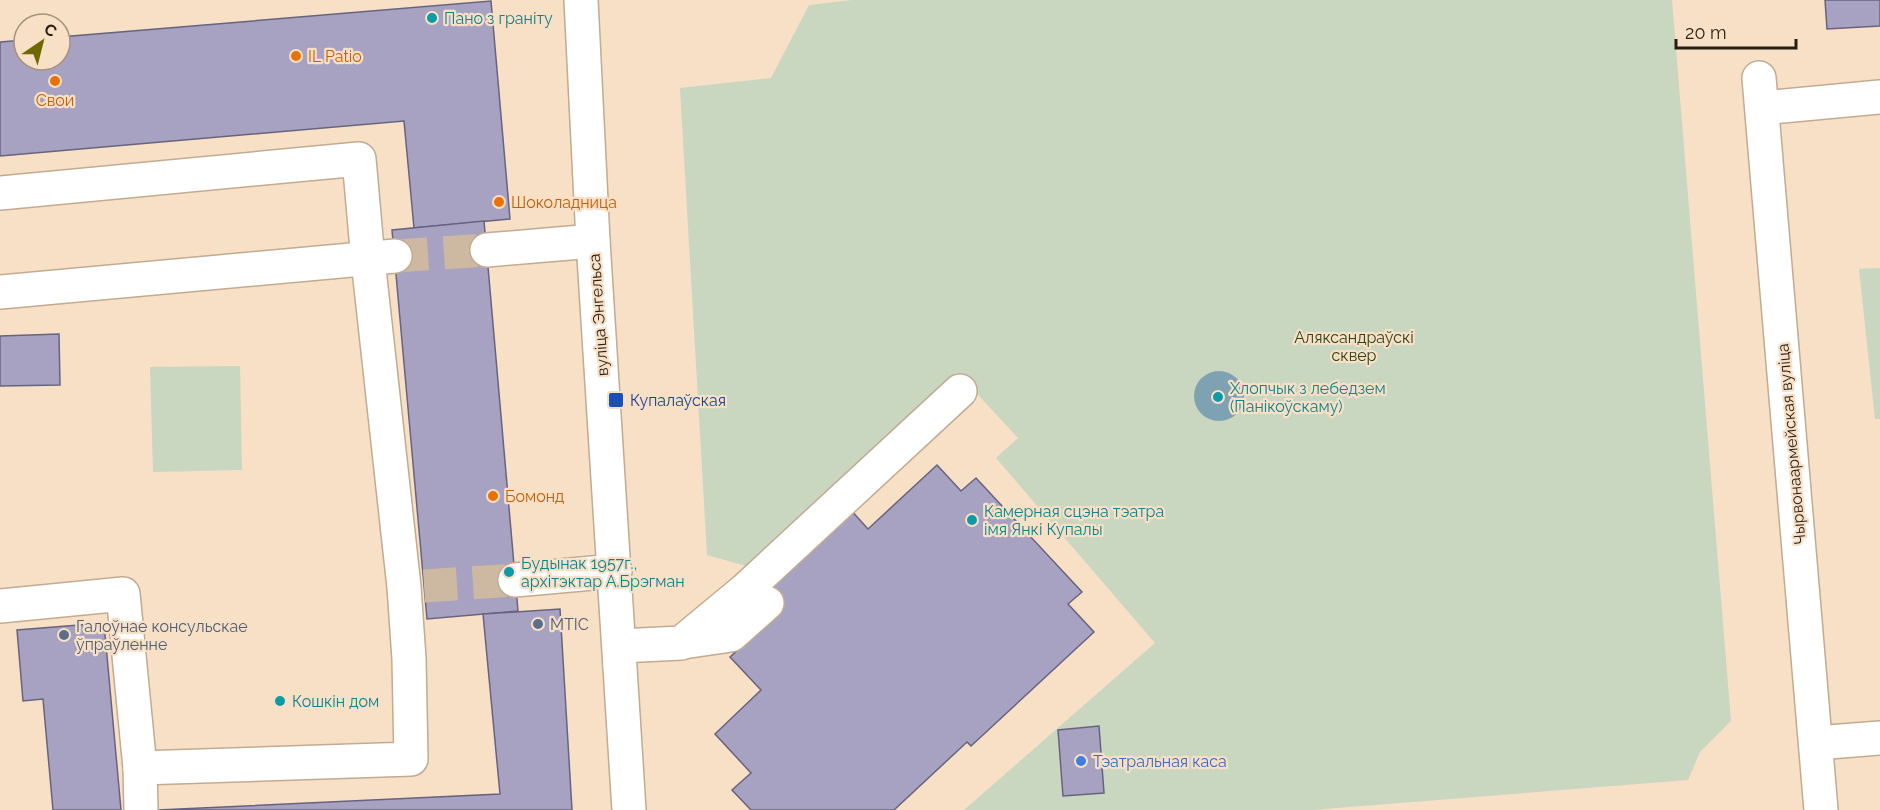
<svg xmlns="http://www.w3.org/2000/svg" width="1880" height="810" font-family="Raleway,sans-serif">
  <rect width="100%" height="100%" fill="#f7e0c5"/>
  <g fill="#c9d6c0">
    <polygon points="852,0 1672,0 1731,721 1700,752 1688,780 1312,810 964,810 1155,643 996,458 1018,438 957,372 746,566 707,555 680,88 771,78 809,5"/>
    <polygon points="1880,268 1880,419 1875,419 1859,269"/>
    <polygon points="240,366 242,470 153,472 150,367"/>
  </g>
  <circle fill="#7ea2b1" cx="1219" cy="396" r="25"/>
  <g fill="#a7a2c2" stroke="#67637f" stroke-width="1.5">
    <polygon points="1825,0 1880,0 1880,26 1827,29"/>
    <polygon points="491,1 510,219 414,228 404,121 0,156 0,42 24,40 24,60 60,60 60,37"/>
    <polygon points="484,221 518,611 427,619 392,230"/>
    <polygon points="59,334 60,385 0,386 0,336"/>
    <polygon points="937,465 961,491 976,478 1082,592 1068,604 1094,632 971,746 967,742 894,810 751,810 732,790 751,773 715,734 761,690 730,657 778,613 759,592 849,508 868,529"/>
    <polygon points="560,609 572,810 157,810 500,794 483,614"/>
    <polygon points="104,623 121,810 53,810 43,699 23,701 17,630"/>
    <polygon points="1099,726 1104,793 1063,796 1058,730"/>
  </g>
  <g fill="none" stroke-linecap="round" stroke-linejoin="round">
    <g stroke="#cdb9a1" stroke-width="33" stroke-dasharray="33 16" stroke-linecap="butt">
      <polyline points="395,256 487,250"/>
      <polyline points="424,586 515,580"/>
    </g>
    <g stroke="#c1ab91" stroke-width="36">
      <g id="minor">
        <polyline points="581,0 593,241 629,810"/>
        <polyline points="1759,78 1821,810"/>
        <polyline points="1762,108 1880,97"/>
        <polyline points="0,193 359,159 368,260 404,587 409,659 411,759 140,768 141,810"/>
        <polyline points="487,250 593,241"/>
        <polyline points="0,292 395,256"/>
        <polyline points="515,580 615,571"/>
        <polyline points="0,606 123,594 140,768"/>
        <polyline points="683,642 731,635 767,603"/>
        <polyline points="620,646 681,643 745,590 960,391"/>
        <polyline points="1816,743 1880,738"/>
      </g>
    </g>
    <use href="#minor" stroke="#fff" stroke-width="33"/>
  </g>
  <g fill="#0f9aa8" stroke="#f7e0c5" stroke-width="2">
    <circle cx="432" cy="18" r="6"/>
    <circle cx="1218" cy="397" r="6"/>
    <circle cx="972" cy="520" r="6"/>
    <circle cx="509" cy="572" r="6"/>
    <circle cx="280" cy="701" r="6"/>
  </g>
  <g fill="#e8710a" stroke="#f7e0c5" stroke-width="2">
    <circle cx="296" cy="56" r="6"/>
    <circle cx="55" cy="81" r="6"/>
    <circle cx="499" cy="202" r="6"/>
    <circle cx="493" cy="496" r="6"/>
  </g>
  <rect fill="#1a4fb4" stroke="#f7e0c5" stroke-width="2" x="608" y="392" width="16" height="16" rx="3"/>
  <g fill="#5c6f8a" stroke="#f7e0c5" stroke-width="2">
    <circle cx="538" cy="624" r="6"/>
    <circle cx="64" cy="635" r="6"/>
  </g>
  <circle fill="#3f7fe0" stroke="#f7e0c5" stroke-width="2" cx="1081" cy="761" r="6"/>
  <g text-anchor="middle" stroke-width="4.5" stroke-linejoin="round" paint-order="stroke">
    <g font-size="16" fill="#0d838f" stroke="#f7e0c5" text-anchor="start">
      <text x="444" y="24">Пано з граніту</text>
      <text x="1230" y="394">Хлопчык з лебедзем<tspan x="1230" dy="18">(Панікоўскаму)</tspan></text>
      <text x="984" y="517">Камерная сцэна тэатра<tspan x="984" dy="18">імя Янкі Купалы</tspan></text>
      <text x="521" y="569">Будынак 1957г.,<tspan x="521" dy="18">архітэктар А.Брэгман</tspan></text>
      <text x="292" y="707">Кошкін дом</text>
    </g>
    <g font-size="16" fill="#c56008" stroke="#f7e0c5" text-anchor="start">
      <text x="308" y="62">IL Patio</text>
      <text x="55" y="106" text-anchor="middle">Свои</text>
      <text x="511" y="208">Шоколадница</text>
      <text x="505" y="502">Бомонд</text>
    </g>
    <g font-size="16" fill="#261d13" stroke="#f7e0c5">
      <text transform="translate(598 315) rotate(-94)" y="6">вуліца Энгельса</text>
      <text transform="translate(1791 444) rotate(-95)" y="6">Чырвонаармейская вуліца</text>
    </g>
    <g font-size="16" fill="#2c4215" stroke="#f7e0c5">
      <text x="1354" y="343">Аляксандраўскі<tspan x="1354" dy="18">сквер</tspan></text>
    </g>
    <g font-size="16" fill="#164399" stroke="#f7e0c5" text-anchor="start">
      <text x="630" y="406">Купалаўская</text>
    </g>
    <g font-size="16" fill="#4e5e75" stroke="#f7e0c5" text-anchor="start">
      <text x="550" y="630">МТІС</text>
      <text x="76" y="632">Галоўнае консульскае<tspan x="76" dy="18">ўпраўленне</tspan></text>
    </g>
    <g font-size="16" fill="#366cbe" stroke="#f7e0c5" text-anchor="start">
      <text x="1093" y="767">Тэатральная каса</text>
    </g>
  </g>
  <g transform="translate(42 42) rotate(35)"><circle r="28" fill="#f7e0c5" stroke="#a3927e" stroke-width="1.5"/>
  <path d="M0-4.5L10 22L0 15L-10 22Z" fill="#6e6800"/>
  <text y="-9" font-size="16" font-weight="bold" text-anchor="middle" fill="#261d13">С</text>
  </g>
  <path d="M1676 39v9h120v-9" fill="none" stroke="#261d13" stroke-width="3"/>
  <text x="1685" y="39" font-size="18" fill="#261d13" stroke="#f7e0c5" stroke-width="4.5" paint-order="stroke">20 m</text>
</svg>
